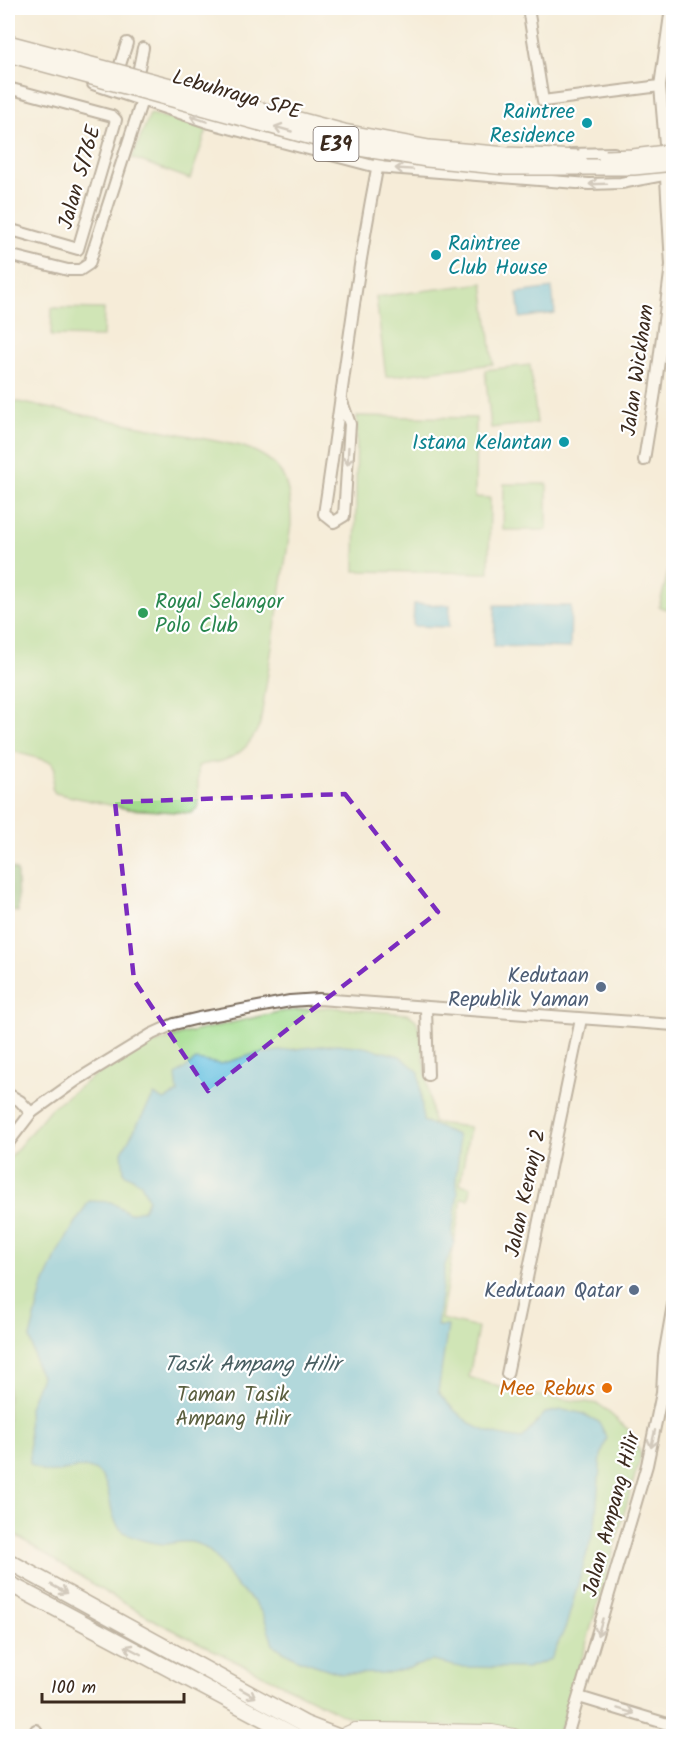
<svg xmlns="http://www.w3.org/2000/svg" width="681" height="1744" font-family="Kalam,sans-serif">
  <rect width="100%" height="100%" fill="#fff"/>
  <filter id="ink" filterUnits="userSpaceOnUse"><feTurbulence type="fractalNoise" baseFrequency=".0167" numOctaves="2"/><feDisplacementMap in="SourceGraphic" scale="12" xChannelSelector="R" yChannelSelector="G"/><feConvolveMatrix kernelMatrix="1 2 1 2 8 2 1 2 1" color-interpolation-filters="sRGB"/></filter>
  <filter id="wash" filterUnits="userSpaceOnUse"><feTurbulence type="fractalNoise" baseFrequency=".008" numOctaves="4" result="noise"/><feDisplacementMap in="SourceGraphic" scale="24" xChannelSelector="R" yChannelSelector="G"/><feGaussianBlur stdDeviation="1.35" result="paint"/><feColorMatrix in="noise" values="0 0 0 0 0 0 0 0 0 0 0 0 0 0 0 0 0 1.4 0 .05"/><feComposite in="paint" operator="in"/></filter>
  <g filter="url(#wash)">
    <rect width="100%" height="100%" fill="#f5ecd8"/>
    <g fill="#a3db8d" stroke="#6f8256" stroke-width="1.5">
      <polygon points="150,114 208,127 190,179 132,158"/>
      <polygon points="483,283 493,364 386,377 376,297"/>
      <polygon points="52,308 104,309 103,337 51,336"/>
      <polygon points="530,365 537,423 491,428 485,370"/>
      <path d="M 8,400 L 241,446 C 284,460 291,482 291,525 L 260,724 C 252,742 242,755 222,761 C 215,763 206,763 198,766 L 198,807 L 191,813 L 128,809 L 55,793 L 52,788 L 55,769 L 51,762 L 8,750 Z"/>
      <polygon points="357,416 476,418 475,497 490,498 489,573 355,571"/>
      <polygon points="504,484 547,484 547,530 503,530"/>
      <polygon points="673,554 673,611 659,607"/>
      <polygon points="329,1007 408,1014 416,1020 420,1031 433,1123 470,1127 460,1184 471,1187 469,1199 462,1198 441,1319 478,1328 469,1377 517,1393 599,1404 631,1432 641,1455 567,1710 558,1733 387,1723 364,1721 344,1715 165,1626 108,1594 8,1530 8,1160 50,1109 94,1076 148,1046 183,1034 278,1012"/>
    </g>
    <polygon fill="#82bb78" stroke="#5e724b" stroke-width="1.5" points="8,866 17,871 18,912 8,910"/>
    <g fill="#60bede" stroke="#4e747e" stroke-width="1.5">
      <polygon points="552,288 555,313 520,318 517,293"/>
      <polygon points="414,604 450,605 449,627 413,626"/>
      <polygon points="495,605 571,606 570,648 494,646"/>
      <path d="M 337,1044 L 365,1047 L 400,1056 L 419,1072 L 423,1121 L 457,1135 L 459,1152 L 456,1177 L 458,1193 L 452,1234 L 454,1244 L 445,1265 L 437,1326 L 448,1326 L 438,1392 C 464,1424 481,1434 522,1439 L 545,1413 L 562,1410 L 581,1413 L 599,1422 L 607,1438 L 601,1456 L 595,1525 L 566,1626 L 551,1659 L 527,1668 L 460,1667 L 432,1661 L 392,1673 L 342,1674 L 297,1659 L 273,1645 C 269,1631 266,1618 258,1607 C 253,1599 245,1594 238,1588 C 224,1572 217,1550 195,1543 C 184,1539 174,1544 163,1544 C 151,1543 134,1539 124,1532 C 105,1519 115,1484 96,1471 C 80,1461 59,1477 42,1471 C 38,1470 34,1467 30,1464 L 28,1410 L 41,1376 L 36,1366 L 30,1338 L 42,1289 L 59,1250 L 89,1201 L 111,1202 L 129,1213 L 143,1210 L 148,1199 L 141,1183 L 124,1173 L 122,1152 L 154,1095 L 164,1100 L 178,1093 L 176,1075 L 196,1060 L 220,1064 L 255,1054 Z"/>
    </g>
  </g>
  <g filter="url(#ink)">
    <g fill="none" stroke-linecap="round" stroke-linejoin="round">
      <g stroke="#7c6e5f" stroke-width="14">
        <g id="minor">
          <polyline points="528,8 543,101 660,86"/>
          <polyline points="119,68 127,43"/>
          <polyline points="138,73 143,48"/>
          <polyline points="93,84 210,123 377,167 589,184 621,183 674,173"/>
          <polyline points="8,88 112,116 116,120 78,249 8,229"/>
          <polyline points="665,144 660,86 671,8"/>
          <polyline points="572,154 614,153"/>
          <polyline points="8,255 68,270 80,270 89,264 142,100"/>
          <path d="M 341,399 L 350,424 L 344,516 L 334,522 L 324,514 C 343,391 356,267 382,145"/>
          <polyline points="644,460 655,392 671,265 666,178"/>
          <polyline points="426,1008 428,1075"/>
          <polyline points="8,1094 20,1101 31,1113"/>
          <polyline points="8,1143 31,1113 42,1105 77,1080 152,1034 174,1024 199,1018 290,1001 319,999 674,1025"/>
          <polyline points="507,1374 581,1019"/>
          <polyline points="579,1697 674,1726"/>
          <polyline points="33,1736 36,1730"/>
          <polyline points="567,1736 647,1465 662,1393 664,1356 674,1299"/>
        </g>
      </g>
      <g stroke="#7c6e5f" stroke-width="16">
        <polyline id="major" points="342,1736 355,1730 377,1730 492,1732 514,1736"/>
      </g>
      <g stroke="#7c6e5f" stroke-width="18">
        <g id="highway">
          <polyline points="8,1561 305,1724 336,1736"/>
          <polyline points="8,1583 296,1736"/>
        </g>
      </g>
      <use href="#minor" stroke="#fff" stroke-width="10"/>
      <use href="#major" stroke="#fff" stroke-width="14"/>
      <use href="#highway" stroke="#fff" stroke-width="15"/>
      <g stroke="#7c6e5f" stroke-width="18" stroke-linecap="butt">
        <g id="highway-bridge">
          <polyline points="8,43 344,132 429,148 507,155 579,158"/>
          <polyline points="8,54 341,145 427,159 506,167 634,167 674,163"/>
          <polyline points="606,158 633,157 674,152"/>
        </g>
      </g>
      <use href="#highway-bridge" stroke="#fff" stroke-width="15"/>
    </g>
    <defs><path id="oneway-shaft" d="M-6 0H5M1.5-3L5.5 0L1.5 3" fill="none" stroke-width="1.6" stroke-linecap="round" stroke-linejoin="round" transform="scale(1.5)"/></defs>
    <g stroke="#a79f9a">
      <use href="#oneway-shaft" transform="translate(199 119) rotate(-162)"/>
      <use href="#oneway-shaft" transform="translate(283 129) rotate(-164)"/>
      <use href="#oneway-shaft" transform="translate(404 169) rotate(-176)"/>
      <use href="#oneway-shaft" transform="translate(598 184) rotate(178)"/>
      <use href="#oneway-shaft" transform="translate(348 456) rotate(93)"/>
      <use href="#oneway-shaft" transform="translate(653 1439) rotate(103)"/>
      <use href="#oneway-shaft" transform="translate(59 1589) rotate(29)"/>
      <use href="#oneway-shaft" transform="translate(600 1627) rotate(107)"/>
      <use href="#oneway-shaft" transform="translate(133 1650) rotate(-152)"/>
      <use href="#oneway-shaft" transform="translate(248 1693) rotate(29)"/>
      <use href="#oneway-shaft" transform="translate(626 1711) rotate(17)"/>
    </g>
  </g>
  <path d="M0 0H681V1744H0ZM 345,794 L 438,912 L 208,1091 L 134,980 L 115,802 Z" fill="#f5ecd8" fill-opacity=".55" fill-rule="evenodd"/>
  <path fill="none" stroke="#7b2cbf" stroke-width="4.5" stroke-dasharray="12 8" stroke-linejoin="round" d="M 345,794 L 438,912 L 208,1091 L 134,980 L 115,802 Z"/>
  <g fill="#0f9aa8" stroke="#fff" stroke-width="2">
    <circle cx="587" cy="123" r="6"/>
    <circle cx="436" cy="255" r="6"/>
    <circle cx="564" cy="442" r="6"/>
  </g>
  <circle fill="#2e9e5b" stroke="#fff" stroke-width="2" cx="143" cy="613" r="6"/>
  <g fill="#5c6f8a" stroke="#fff" stroke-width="2">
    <circle cx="601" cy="987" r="6"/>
    <circle cx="634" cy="1290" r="6"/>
  </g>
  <circle fill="#e8710a" stroke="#fff" stroke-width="2" cx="607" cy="1388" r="6"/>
  <g text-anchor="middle" stroke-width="4.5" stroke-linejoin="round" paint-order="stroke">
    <rect fill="#fff" stroke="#766a62" stroke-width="1.5" x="313.5" y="127" width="45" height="34" rx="4.5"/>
    <g font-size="20" font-weight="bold" fill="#3b2a1e">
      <text x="336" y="151">E39</text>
    </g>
    <g font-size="21" fill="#3b2a1e" stroke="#fff">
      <text transform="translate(237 94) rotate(16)" y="7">Lebuhraya SPE</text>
      <text transform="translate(79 177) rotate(-74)" y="7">Jalan 5/76E</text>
      <text transform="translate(637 370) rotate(-82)" y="7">Jalan Wickham</text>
      <text transform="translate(525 1193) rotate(-78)" y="7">Jalan Keranj 2</text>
      <text transform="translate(611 1514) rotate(-75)" y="7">Jalan Ampang Hilir</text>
    </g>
    <g font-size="21" fill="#0d838f" stroke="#fff" text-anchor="end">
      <text x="575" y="118">Raintree<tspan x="575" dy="24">Residence</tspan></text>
      <text x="448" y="250" text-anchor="start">Raintree<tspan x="448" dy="24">Club House</tspan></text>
      <text x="552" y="449">Istana Kelantan</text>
    </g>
    <g font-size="21" fill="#27864d" stroke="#fff" text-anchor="start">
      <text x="155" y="608">Royal Selangor<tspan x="155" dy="24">Polo Club</tspan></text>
    </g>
    <g font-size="21" fill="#4e5e75" stroke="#fff" text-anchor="end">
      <text x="589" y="982">Kedutaan<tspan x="589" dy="24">Republik Yaman</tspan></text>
      <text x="622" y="1297">Kedutaan Qatar</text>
    </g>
    <g font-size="21" fill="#c56008" stroke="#fff" text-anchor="end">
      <text x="595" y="1395">Mee Rebus</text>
    </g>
    <g font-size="21" fill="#5a5f3f" stroke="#fff">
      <text x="233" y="1401">Taman Tasik<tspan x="233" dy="24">Ampang Hilir</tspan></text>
    </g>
    <g font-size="22" font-style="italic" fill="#485e61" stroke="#fff">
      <text x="252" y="1371">Tasik Ampang Hilir</text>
    </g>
  </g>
  <rect width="681" height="1744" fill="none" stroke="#fff" stroke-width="30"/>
  <path d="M42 1693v9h142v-9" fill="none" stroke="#3b2a1e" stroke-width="3"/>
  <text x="51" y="1693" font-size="18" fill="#3b2a1e" stroke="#ffffff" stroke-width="4.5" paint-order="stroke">100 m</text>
</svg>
